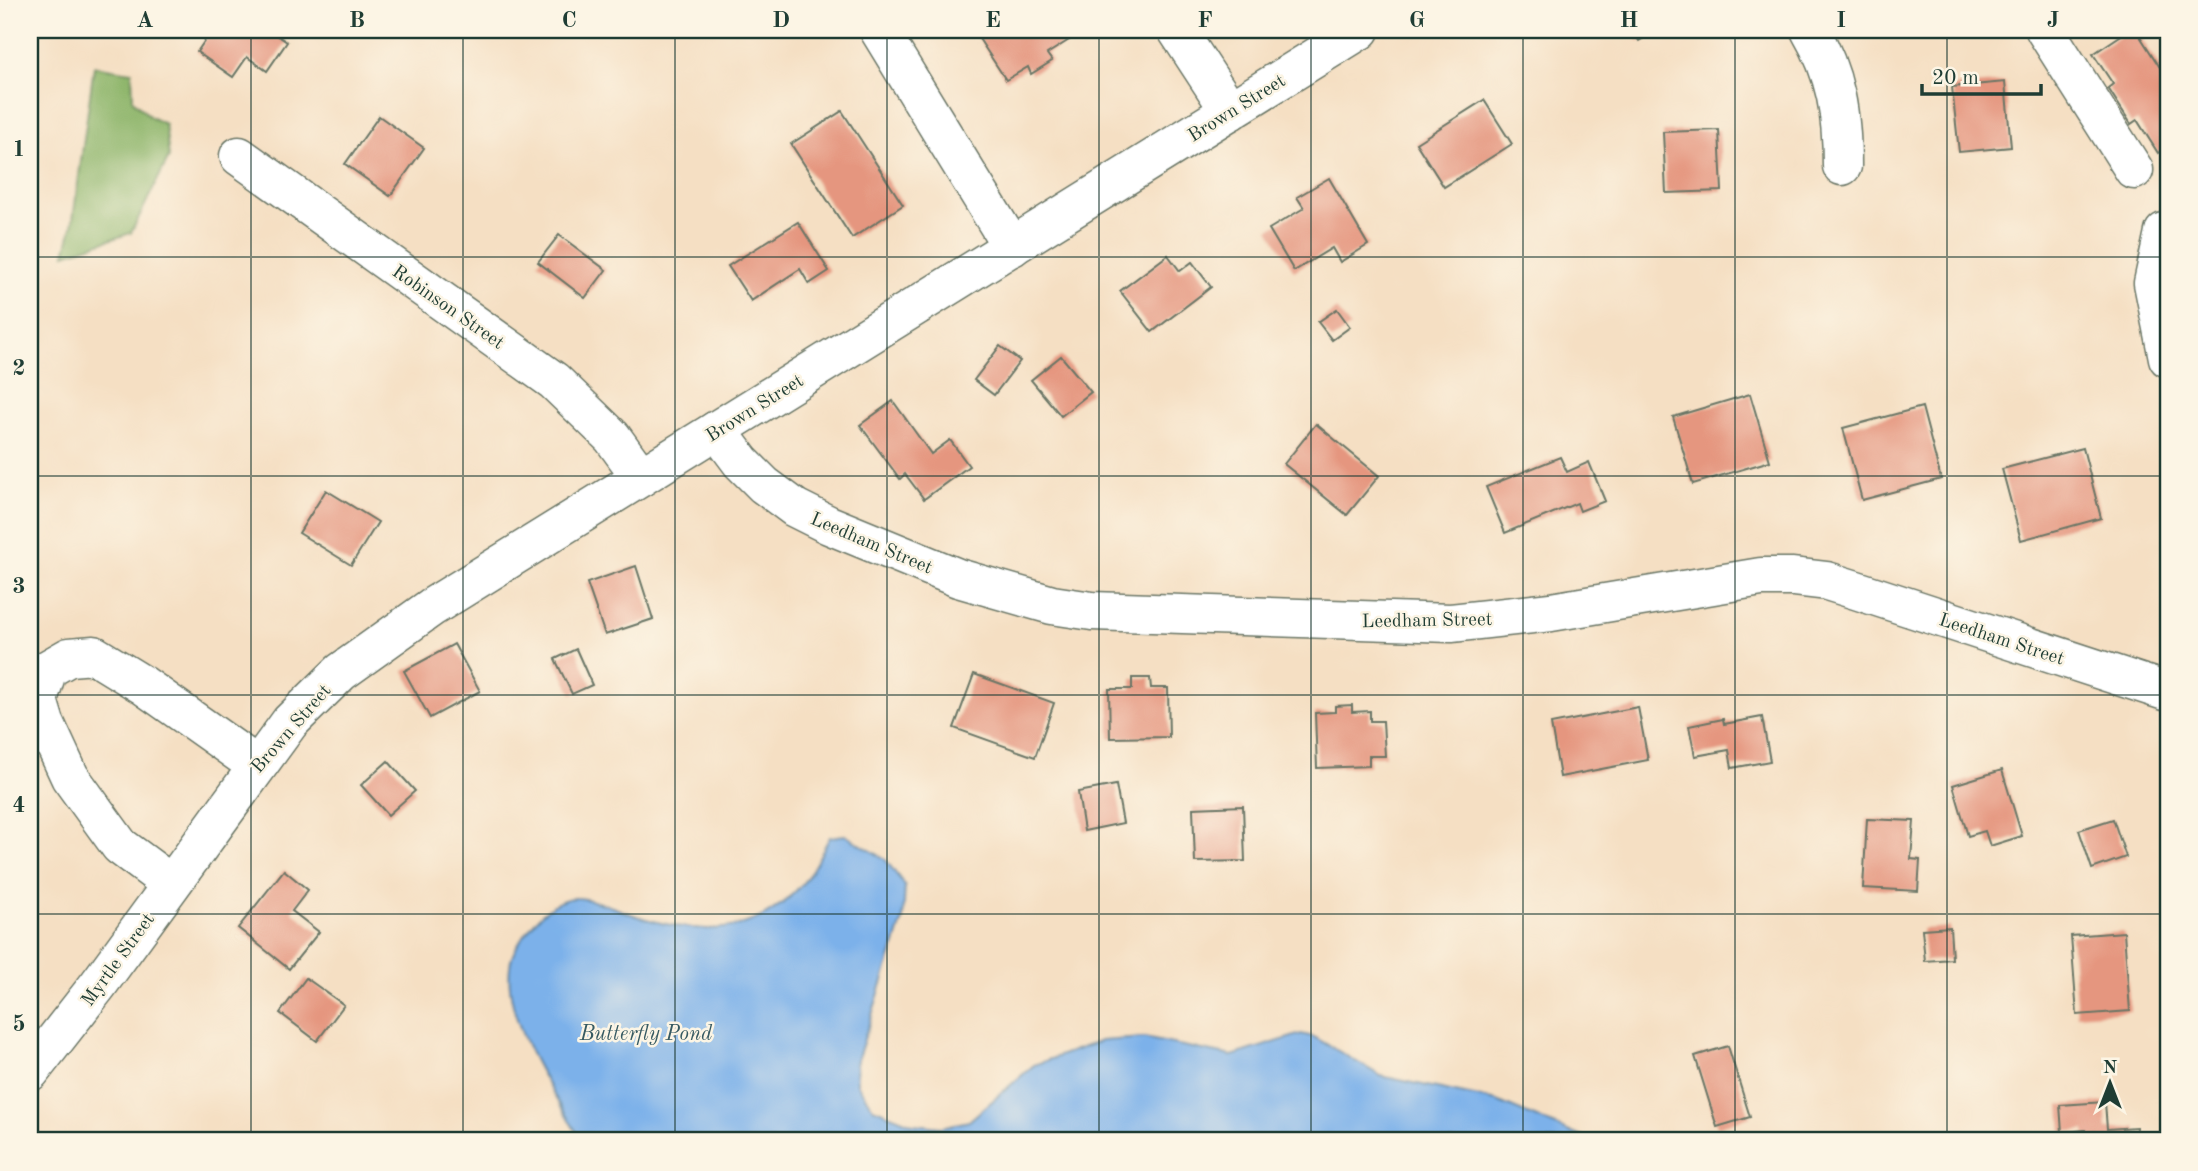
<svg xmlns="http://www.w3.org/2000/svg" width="2198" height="1171" font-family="'Old Standard TT',serif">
  <rect width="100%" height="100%" fill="#fcf5e5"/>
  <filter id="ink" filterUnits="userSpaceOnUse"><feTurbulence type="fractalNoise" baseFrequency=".0143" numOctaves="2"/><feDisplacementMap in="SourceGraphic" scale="14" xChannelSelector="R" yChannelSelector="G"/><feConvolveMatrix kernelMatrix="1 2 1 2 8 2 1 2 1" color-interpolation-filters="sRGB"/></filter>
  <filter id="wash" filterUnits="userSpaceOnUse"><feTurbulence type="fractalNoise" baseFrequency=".00686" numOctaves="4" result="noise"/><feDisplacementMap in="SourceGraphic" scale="28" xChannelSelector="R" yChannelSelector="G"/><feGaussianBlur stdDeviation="1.57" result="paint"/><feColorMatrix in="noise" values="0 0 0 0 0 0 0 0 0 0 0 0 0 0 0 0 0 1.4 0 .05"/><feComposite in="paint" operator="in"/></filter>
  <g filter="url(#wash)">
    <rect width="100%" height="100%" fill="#f5dfc3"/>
    <polygon fill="#8fb66c" stroke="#577a50" stroke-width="2" points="94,66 132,72 133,100 150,117 165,124 169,157 131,233 65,254 72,227"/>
    <path fill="#7cb1ea" stroke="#4e778f" stroke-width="2" d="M 845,835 L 885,859 L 905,886 L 903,919 L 856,1064 L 857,1084 L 873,1108 L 913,1124 L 941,1127 L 969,1121 L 1034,1065 L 1101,1041 L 1144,1038 L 1232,1056 L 1301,1034 L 1314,1037 L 1381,1076 L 1497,1101 L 1591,1141 L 582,1141 C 554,1095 503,1022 510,966 C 512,950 523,937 533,924 C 542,912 560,897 577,898 C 594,898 626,913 643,918 C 705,937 759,935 803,883 C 814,870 821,852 830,837 Z"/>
    <g id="blocks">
      <g fill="#e5967f">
        <polygon points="212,30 269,30 287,42 267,71 247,57 233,77 197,52"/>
        <polygon points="1085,30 1047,54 1052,61 1031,74 1028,67 1006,80 974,31"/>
        <polygon points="1632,30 1657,30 1639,41"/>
        <polygon points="2129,30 2136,30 2168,80 2168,146 2158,153 2137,120 2131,124 2108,88 2113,84 2093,54"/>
        <polygon points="2005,82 2011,147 1959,152 1952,87"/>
        <polygon points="1484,100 1512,144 1444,187 1416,143"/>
        <polygon points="842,111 903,205 852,238 791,144"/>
        <polygon points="379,116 424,148 390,196 345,164"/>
        <polygon points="1719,130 1722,191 1666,193 1663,132"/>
        <polygon points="1329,178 1368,245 1340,262 1332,248 1294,271 1269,229 1304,208 1297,197"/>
        <polygon points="798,222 829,271 809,284 800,269 751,301 728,266"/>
        <polygon points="559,235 606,270 585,298 538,262"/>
        <polygon points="1168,255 1180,271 1192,262 1211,287 1152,332 1120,291"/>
        <polygon points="1337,309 1350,327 1332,340 1318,322"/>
        <polygon points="1000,346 1020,361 994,395 974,380"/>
        <polygon points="1061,356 1091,392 1061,416 1031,380"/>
        <polygon points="1750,394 1770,461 1693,484 1673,417"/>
        <polygon points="893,401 931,454 950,440 969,466 924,499 905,474 900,479 860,425"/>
        <polygon points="1922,407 1941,479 1862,500 1843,428"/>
        <polygon points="1316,424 1379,476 1347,515 1284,464"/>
        <polygon points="2083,448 2101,518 2021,540 2002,469"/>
        <polygon points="1560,457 1567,472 1589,462 1605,501 1580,511 1577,503 1505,533 1486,487"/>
        <polygon points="326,490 378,522 351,565 299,533"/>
        <polygon points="636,566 653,619 605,635 587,583"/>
        <polygon points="454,644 480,691 430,718 404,671"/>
        <polygon points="576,649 592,685 572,694 555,659"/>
        <polygon points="974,674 1054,703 1035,757 954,728"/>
        <polygon points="1132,678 1150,678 1151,688 1168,688 1169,737 1110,738 1109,689 1132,689"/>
        <polygon points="1352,705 1352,712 1370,711 1370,721 1383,721 1385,756 1369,756 1369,766 1317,768 1315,713 1335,712 1335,706"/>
        <polygon points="1638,707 1648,760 1560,777 1551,724"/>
        <polygon points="1762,717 1770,761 1732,768 1729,750 1695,756 1689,726 1723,719 1724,724"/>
        <polygon points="388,761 415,791 388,815 361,785"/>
        <polygon points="2002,770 2022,836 1990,846 1985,831 1968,836 1953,785"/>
        <polygon points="1116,785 1123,823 1084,831 1078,792"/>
        <polygon points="1243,806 1245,861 1195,862 1193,808"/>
        <polygon points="1867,819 1914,821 1911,859 1920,860 1918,891 1863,888"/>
        <polygon points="2113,819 2126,857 2092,869 2079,830"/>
        <polygon points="284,870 308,890 292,911 319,932 289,969 238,928"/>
        <polygon points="1950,927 1952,959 1925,961 1922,929"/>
        <polygon points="2124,932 2130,1011 2077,1015 2071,936"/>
        <polygon points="306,978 344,1005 317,1041 280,1013"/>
        <polygon points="1728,1046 1750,1117 1717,1127 1695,1056"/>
        <polygon points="2105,1102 2107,1129 2136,1127 2137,1141 2086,1141 2085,1130 2062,1132 2060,1105"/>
      </g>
    </g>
  </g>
  <g filter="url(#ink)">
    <use href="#blocks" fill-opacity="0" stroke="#6a7666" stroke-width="2"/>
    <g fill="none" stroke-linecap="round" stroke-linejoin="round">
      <g stroke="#6a7666" stroke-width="41">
        <g id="minor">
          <polyline points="879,30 1012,247"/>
          <polyline points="1177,30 1230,111"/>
          <path d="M 1810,30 C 1836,74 1842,115 1842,166"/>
          <polyline points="2045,30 2134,170"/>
          <polyline points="239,156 554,381 612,437 641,477"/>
          <polyline points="2164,232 2153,283 2168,358"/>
          <polyline points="717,430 741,462 764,485 795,508 829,525 958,578 1052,605 1092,611 1451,623 1551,612 1761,577 1793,577 1827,581 1856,590 2168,692"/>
          <polyline points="171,884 120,846 70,777 45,723 38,700 48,669 69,657 94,655 143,685 256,765"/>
          <polyline points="30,1072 98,985 290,722 341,672 432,607 1360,30"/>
        </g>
      </g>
      <use href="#minor" stroke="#fff" stroke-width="38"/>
    </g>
  </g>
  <path fill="none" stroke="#1f3d34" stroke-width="2" stroke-opacity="0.55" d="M 251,30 L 251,1141M 463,30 L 463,1141M 675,30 L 675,1141M 887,30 L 887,1141M 1099,30 L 1099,1141M 1311,30 L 1311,1141M 1523,30 L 1523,1141M 1735,30 L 1735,1141M 1947,30 L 1947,1141M 30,257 L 2168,257M 30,476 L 2168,476M 30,695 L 2168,695M 30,914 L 2168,914"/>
  <g text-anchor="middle" stroke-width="5" stroke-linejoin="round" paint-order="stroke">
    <g font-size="19" fill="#1f3d34" stroke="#fcf5e5">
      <text transform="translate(1236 107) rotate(-32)" y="7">Brown Street</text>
      <text transform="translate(449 306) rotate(35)" y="7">Robinson Street</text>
      <text transform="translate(754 407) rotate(-32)" y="7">Brown Street</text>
      <text transform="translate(872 542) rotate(23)" y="7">Leedham Street</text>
      <text transform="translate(1427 619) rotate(-1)" y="7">Leedham Street</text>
      <text transform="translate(2002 638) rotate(18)" y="7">Leedham Street</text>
      <text transform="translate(290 728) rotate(-49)" y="7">Brown Street</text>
      <text transform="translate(117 959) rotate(-54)" y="7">Myrtle Street</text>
    </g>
    <g font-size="21" font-style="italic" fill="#365a62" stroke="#fcf5e5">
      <text x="646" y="1040">Butterfly Pond</text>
    </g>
  </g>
  <rect width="2198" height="1171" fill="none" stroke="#fcf5e5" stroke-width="77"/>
  <g transform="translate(2110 1083)" stroke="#fcf5e5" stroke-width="5" paint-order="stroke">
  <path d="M0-5L12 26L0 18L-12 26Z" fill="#1f3d34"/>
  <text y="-10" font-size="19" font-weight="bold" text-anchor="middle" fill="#1f3d34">N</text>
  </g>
  <path d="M1922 84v10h119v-10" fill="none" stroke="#1f3d34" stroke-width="3.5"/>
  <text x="1932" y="84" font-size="21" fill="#1f3d34" stroke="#fcf5e5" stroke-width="5" paint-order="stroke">20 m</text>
  <rect x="38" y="38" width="2122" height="1094" fill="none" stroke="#1f3d34" stroke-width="2.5"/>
  <g font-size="23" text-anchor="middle" font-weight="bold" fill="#1f3d34">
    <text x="145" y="27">A</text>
    <text x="357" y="27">B</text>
    <text x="569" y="27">C</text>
    <text x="781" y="27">D</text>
    <text x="993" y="27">E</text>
    <text x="1205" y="27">F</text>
    <text x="1417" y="27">G</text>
    <text x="1629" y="27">H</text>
    <text x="1841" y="27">I</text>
    <text x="2053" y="27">J</text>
    <text x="19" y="156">1</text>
    <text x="19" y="375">2</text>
    <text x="19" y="593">3</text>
    <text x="19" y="812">4</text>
    <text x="19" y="1031">5</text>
  </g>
</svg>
